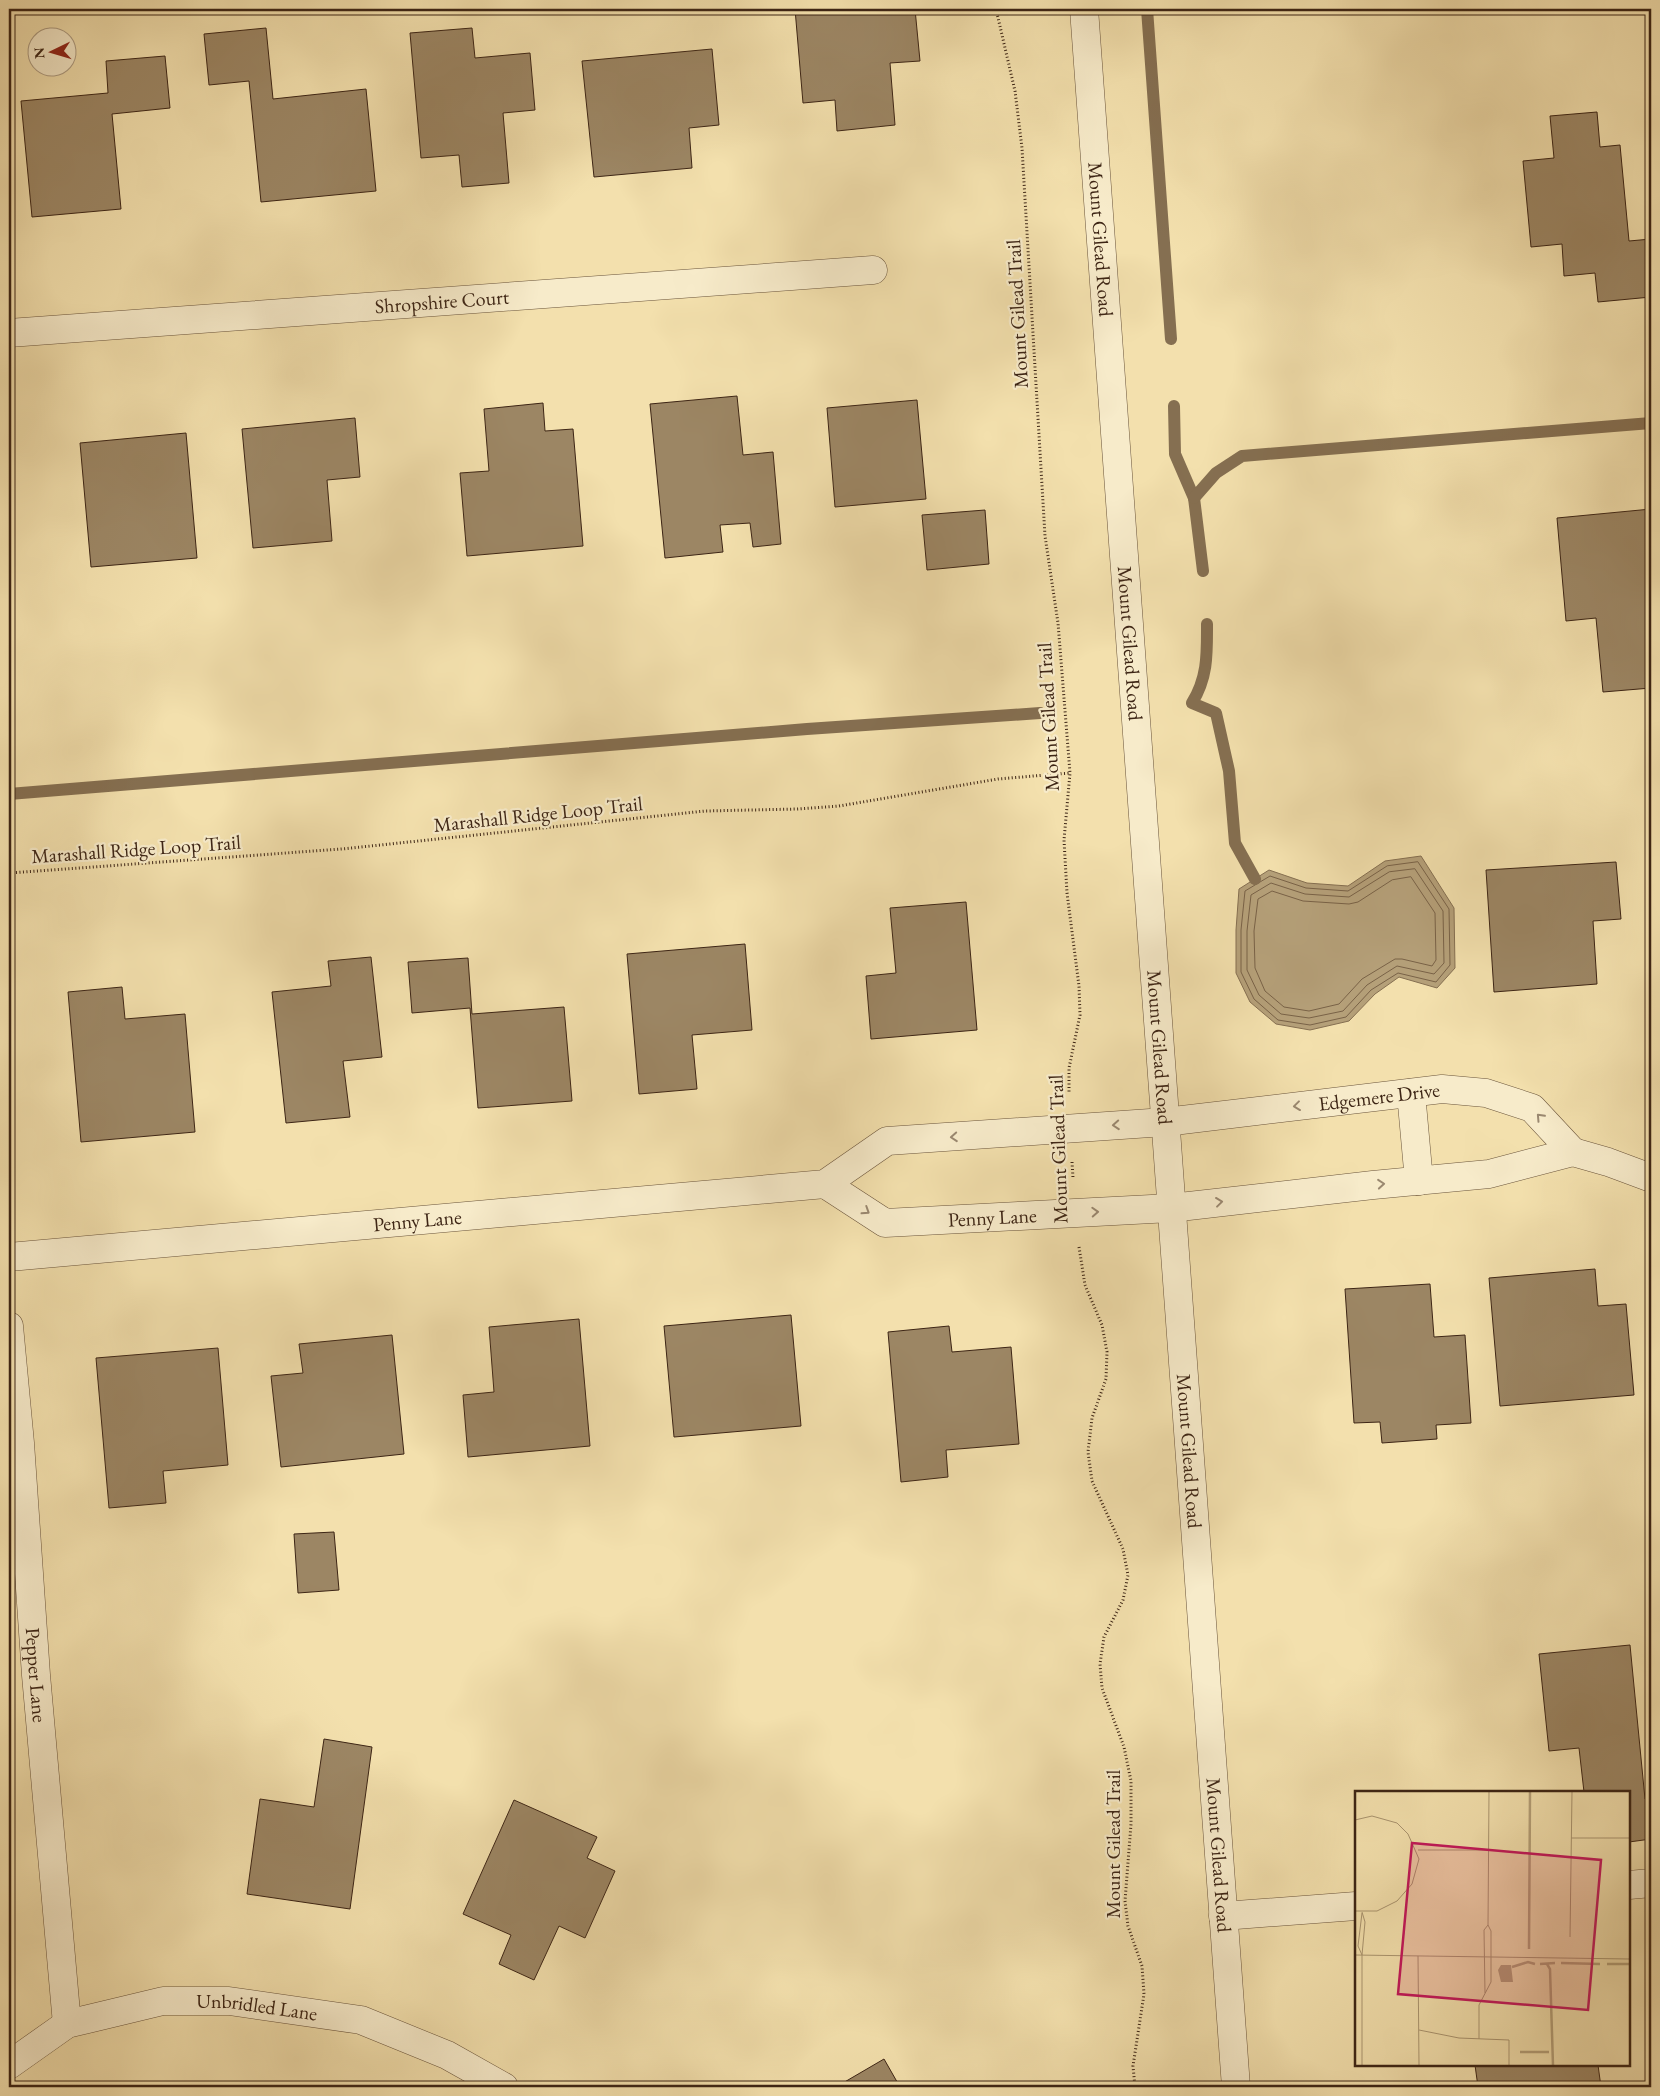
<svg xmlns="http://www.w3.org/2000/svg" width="1660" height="2096" font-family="'EB Garamond',serif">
  <rect width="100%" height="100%" fill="#f3e0ad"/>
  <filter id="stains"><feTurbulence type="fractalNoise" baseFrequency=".004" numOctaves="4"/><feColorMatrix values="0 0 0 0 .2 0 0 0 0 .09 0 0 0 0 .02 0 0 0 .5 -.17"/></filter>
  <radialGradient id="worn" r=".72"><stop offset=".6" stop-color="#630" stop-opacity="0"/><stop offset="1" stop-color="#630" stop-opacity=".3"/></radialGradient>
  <polygon fill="#b5a079" stroke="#856f51" points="1421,856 1454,908 1455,968 1437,988 1399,977 1375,994 1349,1021 1310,1030 1276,1024 1250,1002 1236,973 1236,930 1239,889 1269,870 1307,883 1348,886 1385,861"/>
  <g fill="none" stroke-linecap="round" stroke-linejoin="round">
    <g stroke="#796247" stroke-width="1">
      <polygon points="1418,862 1449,909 1450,965 1436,982 1398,973 1371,990 1346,1017 1310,1025 1278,1020 1254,999 1241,972 1241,930 1245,891 1270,876 1306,888 1348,891 1387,866"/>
      <polygon points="1415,869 1443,911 1444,963 1434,974 1397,966 1367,985 1343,1011 1309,1018 1281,1014 1259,995 1247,970 1247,931 1251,895 1271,883 1305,894 1349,897 1389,872"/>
      <polygon points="1411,877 1435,913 1436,960 1432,966 1402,959 1395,959 1362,979 1339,1004 1309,1011 1284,1007 1265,991 1255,968 1254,931 1258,899 1272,891 1303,901 1349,904 1358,902 1392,880"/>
    </g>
    <g stroke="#856f51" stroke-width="12">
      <polyline points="1147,9 1171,339"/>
      <polyline points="1174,406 1175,454 1194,498 1203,571"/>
      <polyline points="1194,498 1216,473 1242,456 1651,423"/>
      <path d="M 1207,624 C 1207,654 1208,677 1192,703 L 1216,713 L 1229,771 L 1235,843 L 1255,879"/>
      <polyline points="9,794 807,729 1040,713"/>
    </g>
  </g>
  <g fill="#9c8664" stroke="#3d2515">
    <polygon points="795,9 915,9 920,61 890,63 895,125 837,131 835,100 803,103"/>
    <polygon points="266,28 273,99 366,89 376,191 261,202 249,81 209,85 204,34"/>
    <polygon points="472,28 475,58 530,53 535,110 503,113 509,183 462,187 459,155 421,158 410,33"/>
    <polygon points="712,49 719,125 689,128 692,168 594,177 582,61"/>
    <polygon points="165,56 170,108 112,114 121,209 32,217 21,101 108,93 106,61"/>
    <polygon points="1597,112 1600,147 1620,145 1629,241 1651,239 1651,297 1598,302 1595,273 1564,276 1562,244 1531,247 1523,161 1554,158 1550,116"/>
    <polygon points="737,396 743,455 773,452 781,544 753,547 750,523 720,525 723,552 665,558 650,404"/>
    <polygon points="917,400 926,499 835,507 827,408"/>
    <polygon points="543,403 545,431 573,429 583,546 467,556 460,473 489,471 484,409"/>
    <polygon points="355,418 360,477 327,480 332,541 253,548 242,429"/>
    <polygon points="186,433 197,558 91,567 80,443"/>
    <polygon points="9,507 11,534 9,534"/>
    <polygon points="1651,509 1651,612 1648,612 1651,648 1651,688 1603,692 1596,618 1566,621 1557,518"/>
    <polygon points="985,510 989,564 927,570 922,515"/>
    <polygon points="1616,862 1621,919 1593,921 1597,984 1494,992 1486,870"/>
    <polygon points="966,902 977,1030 871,1039 866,976 896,973 890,908"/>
    <polygon points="745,944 752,1030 692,1035 697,1089 639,1094 627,954"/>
    <polygon points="371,957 382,1057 343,1061 350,1117 286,1123 272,992 331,986 328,961"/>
    <polygon points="468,958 472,1014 564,1007 572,1101 478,1108 470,1008 412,1013 408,962"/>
    <polygon points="122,987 125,1019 185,1014 195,1132 81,1142 68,992"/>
    <polygon points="1595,1269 1598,1306 1626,1304 1634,1395 1500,1406 1489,1278"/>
    <polygon points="1430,1284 1434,1337 1465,1335 1471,1423 1436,1425 1437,1439 1382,1443 1380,1422 1354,1423 1345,1289"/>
    <polygon points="791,1315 801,1426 674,1437 664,1326"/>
    <polygon points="579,1319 590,1446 468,1457 463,1395 494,1392 489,1327"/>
    <polygon points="949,1326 952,1352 1011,1347 1019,1444 946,1450 948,1477 901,1482 888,1332"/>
    <polygon points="392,1335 404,1454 281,1467 271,1376 303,1373 299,1344"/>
    <polygon points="218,1348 228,1465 163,1471 166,1503 109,1508 96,1358"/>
    <polygon points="334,1532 339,1590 298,1593 294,1534"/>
    <polygon points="1630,1645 1645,1799 1651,1798 1651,1839 1629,1842 1629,1792 1584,1792 1579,1748 1549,1751 1539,1654"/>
    <polygon points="324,1739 372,1747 350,1909 247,1894 260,1799 314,1807"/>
    <polygon points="514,1800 597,1837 587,1858 615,1871 585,1938 559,1926 534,1980 499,1964 511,1935 463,1914"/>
    <polygon points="884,2059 900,2087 836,2087"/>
    <polygon points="1475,2065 1598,2065 1601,2087 1478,2087"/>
  </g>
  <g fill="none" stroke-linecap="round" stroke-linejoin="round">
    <g stroke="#6a543b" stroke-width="29">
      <g id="minor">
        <path id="s1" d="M 1084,9 L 1236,2087"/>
        <path id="s2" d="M 9,333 L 873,270"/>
        <polyline points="1411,1093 1419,1181"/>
        <path id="s3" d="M 825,1184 L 885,1223 L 1171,1208 L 1373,1185 L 1489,1174 L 1573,1152 L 1608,1162 L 1651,1178"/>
        <path id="s4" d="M 9,1257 L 825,1184 L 887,1141 L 1165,1122 L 1442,1089 L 1486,1093 L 1532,1108 L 1573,1152"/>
        <path id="s5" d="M 9,1326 L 20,1443 L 36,1675 L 67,2024"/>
        <polyline points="1629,1885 1651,1883"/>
        <polyline points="1223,1916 1356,1906"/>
        <path id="s6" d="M 9,2065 L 67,2024 L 163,2001 L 229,2001 L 361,2020 L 447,2055 L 504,2087"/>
      </g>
    </g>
    <g stroke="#3d2515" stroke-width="3" stroke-dasharray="1 2.5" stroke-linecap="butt">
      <polyline points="996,9 1015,91 1022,148 1045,536 1058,623 1070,773 1064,840 1067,893 1079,986 1080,1015 1069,1068 1069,1094"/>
      <polyline points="9,873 342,849 705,811 797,809 839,806 998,779 1070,773"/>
      <polyline points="1072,1162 1073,1178"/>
      <polyline points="1079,1247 1085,1285 1102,1325 1107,1352 1106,1379 1092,1418 1088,1452 1092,1481 1123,1549 1128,1575 1123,1600 1104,1637 1100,1664 1102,1688 1124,1747 1131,1781 1131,1824 1125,1901 1128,1926 1142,1966 1144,1994 1133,2066 1135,2087"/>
    </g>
    <use href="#minor" stroke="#f7ebca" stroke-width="28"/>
  </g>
  <defs><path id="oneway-chevron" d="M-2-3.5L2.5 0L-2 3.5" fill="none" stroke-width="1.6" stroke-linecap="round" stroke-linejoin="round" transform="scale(1.25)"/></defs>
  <g stroke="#9a8870">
    <use href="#oneway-chevron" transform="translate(1297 1106) rotate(173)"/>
    <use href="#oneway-chevron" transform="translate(1540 1117) rotate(-133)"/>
    <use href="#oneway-chevron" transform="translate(1116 1125) rotate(176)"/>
    <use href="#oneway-chevron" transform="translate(954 1137) rotate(176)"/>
    <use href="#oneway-chevron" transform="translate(1381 1184) rotate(-5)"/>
    <use href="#oneway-chevron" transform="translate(1219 1202) rotate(-7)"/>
    <use href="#oneway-chevron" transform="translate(866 1211) rotate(33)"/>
    <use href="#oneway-chevron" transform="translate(1095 1212) rotate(-3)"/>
  </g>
  <g text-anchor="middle" stroke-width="4.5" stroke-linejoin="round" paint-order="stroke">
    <g font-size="20" fill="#3d2515" stroke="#f7ebca">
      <text dy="7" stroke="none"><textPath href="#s1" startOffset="231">Mount Gilead Road</textPath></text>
      <text dy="7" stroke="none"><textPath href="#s2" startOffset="434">Shropshire Court</textPath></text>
      <text transform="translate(1017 314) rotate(-93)" y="7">Mount Gilead Trail</text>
      <text dy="7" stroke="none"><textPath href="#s1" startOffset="636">Mount Gilead Road</textPath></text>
      <text transform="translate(1048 717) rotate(-93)" y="7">Mount Gilead Trail</text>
      <text transform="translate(538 814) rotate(-6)" y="7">Marashall Ridge Loop Trail</text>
      <text transform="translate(136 849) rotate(-4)" y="7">Marashall Ridge Loop Trail</text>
      <text dy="7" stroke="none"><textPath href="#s1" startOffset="1041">Mount Gilead Road</textPath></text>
      <text dy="7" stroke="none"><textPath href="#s4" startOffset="1389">Edgemere Drive</textPath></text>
      <text transform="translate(1058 1149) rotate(-92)" y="7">Mount Gilead Trail</text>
      <text dy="7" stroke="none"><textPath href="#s3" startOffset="179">Penny Lane</textPath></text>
      <text dy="7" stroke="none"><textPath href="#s4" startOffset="410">Penny Lane</textPath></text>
      <text dy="7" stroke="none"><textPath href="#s1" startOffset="1446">Mount Gilead Road</textPath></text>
      <text dy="7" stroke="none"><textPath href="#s5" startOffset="350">Pepper Lane</textPath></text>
      <text transform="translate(1113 1844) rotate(-90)" y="7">Mount Gilead Trail</text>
      <text dy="7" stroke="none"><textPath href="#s1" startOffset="1851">Mount Gilead Road</textPath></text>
      <text dy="7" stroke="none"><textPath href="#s6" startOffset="264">Unbridled Lane</textPath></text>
    </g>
  </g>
  <g transform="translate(1355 1791)">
    <rect width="275" height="275" fill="#f3e0ad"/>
    <path d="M 146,174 L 156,174 L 158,191 L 146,191 L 143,179 Z" fill="#b5a079"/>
    <path fill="none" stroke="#b5a079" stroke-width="2.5" d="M 174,158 L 175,1M 206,172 L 245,173M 185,173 L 200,172M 192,173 L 195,178 L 198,274M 252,173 L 275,173M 157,176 L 173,171 L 180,173M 165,261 L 194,261"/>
    <path fill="none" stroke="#aa9570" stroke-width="1" d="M 0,29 L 17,25 L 42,32 L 53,43 L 64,68 L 57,93 L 42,110 L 22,120 L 0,120M 216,47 L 275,47M 63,59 L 132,59M 7,122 L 3,155 L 7,164M 215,146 L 217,1M 0,164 L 275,168M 63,165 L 64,274M 130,202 L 129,139 L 133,134M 64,239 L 104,247 L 154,249 L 154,274M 124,248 L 124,214 L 136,191 L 136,140 L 133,134 L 134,1M 7,274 L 7,164 L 10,131 L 7,121"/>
    <path fill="#c2185b" fill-opacity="0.15" stroke="#c2185b" stroke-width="2.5" d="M 57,52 L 246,69 L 233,219 L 43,203 Z"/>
    <rect width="275" height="275" fill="none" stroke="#3d2515" stroke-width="2.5"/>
  </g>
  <rect width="1660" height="2096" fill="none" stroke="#f3e0ad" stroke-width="30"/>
  <rect x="10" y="10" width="1640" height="2076" fill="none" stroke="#3d2515" stroke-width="2.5"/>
  <rect x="15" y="15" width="1630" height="2066" fill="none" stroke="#3d2515"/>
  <g transform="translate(52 52) rotate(265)"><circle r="24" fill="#f7ebca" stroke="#ad9c82"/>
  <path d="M0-4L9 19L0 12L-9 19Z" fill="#8f2418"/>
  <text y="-8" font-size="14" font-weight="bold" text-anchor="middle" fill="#3d2515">N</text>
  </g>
  <rect width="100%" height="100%" filter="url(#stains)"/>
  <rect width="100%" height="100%" fill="url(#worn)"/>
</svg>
